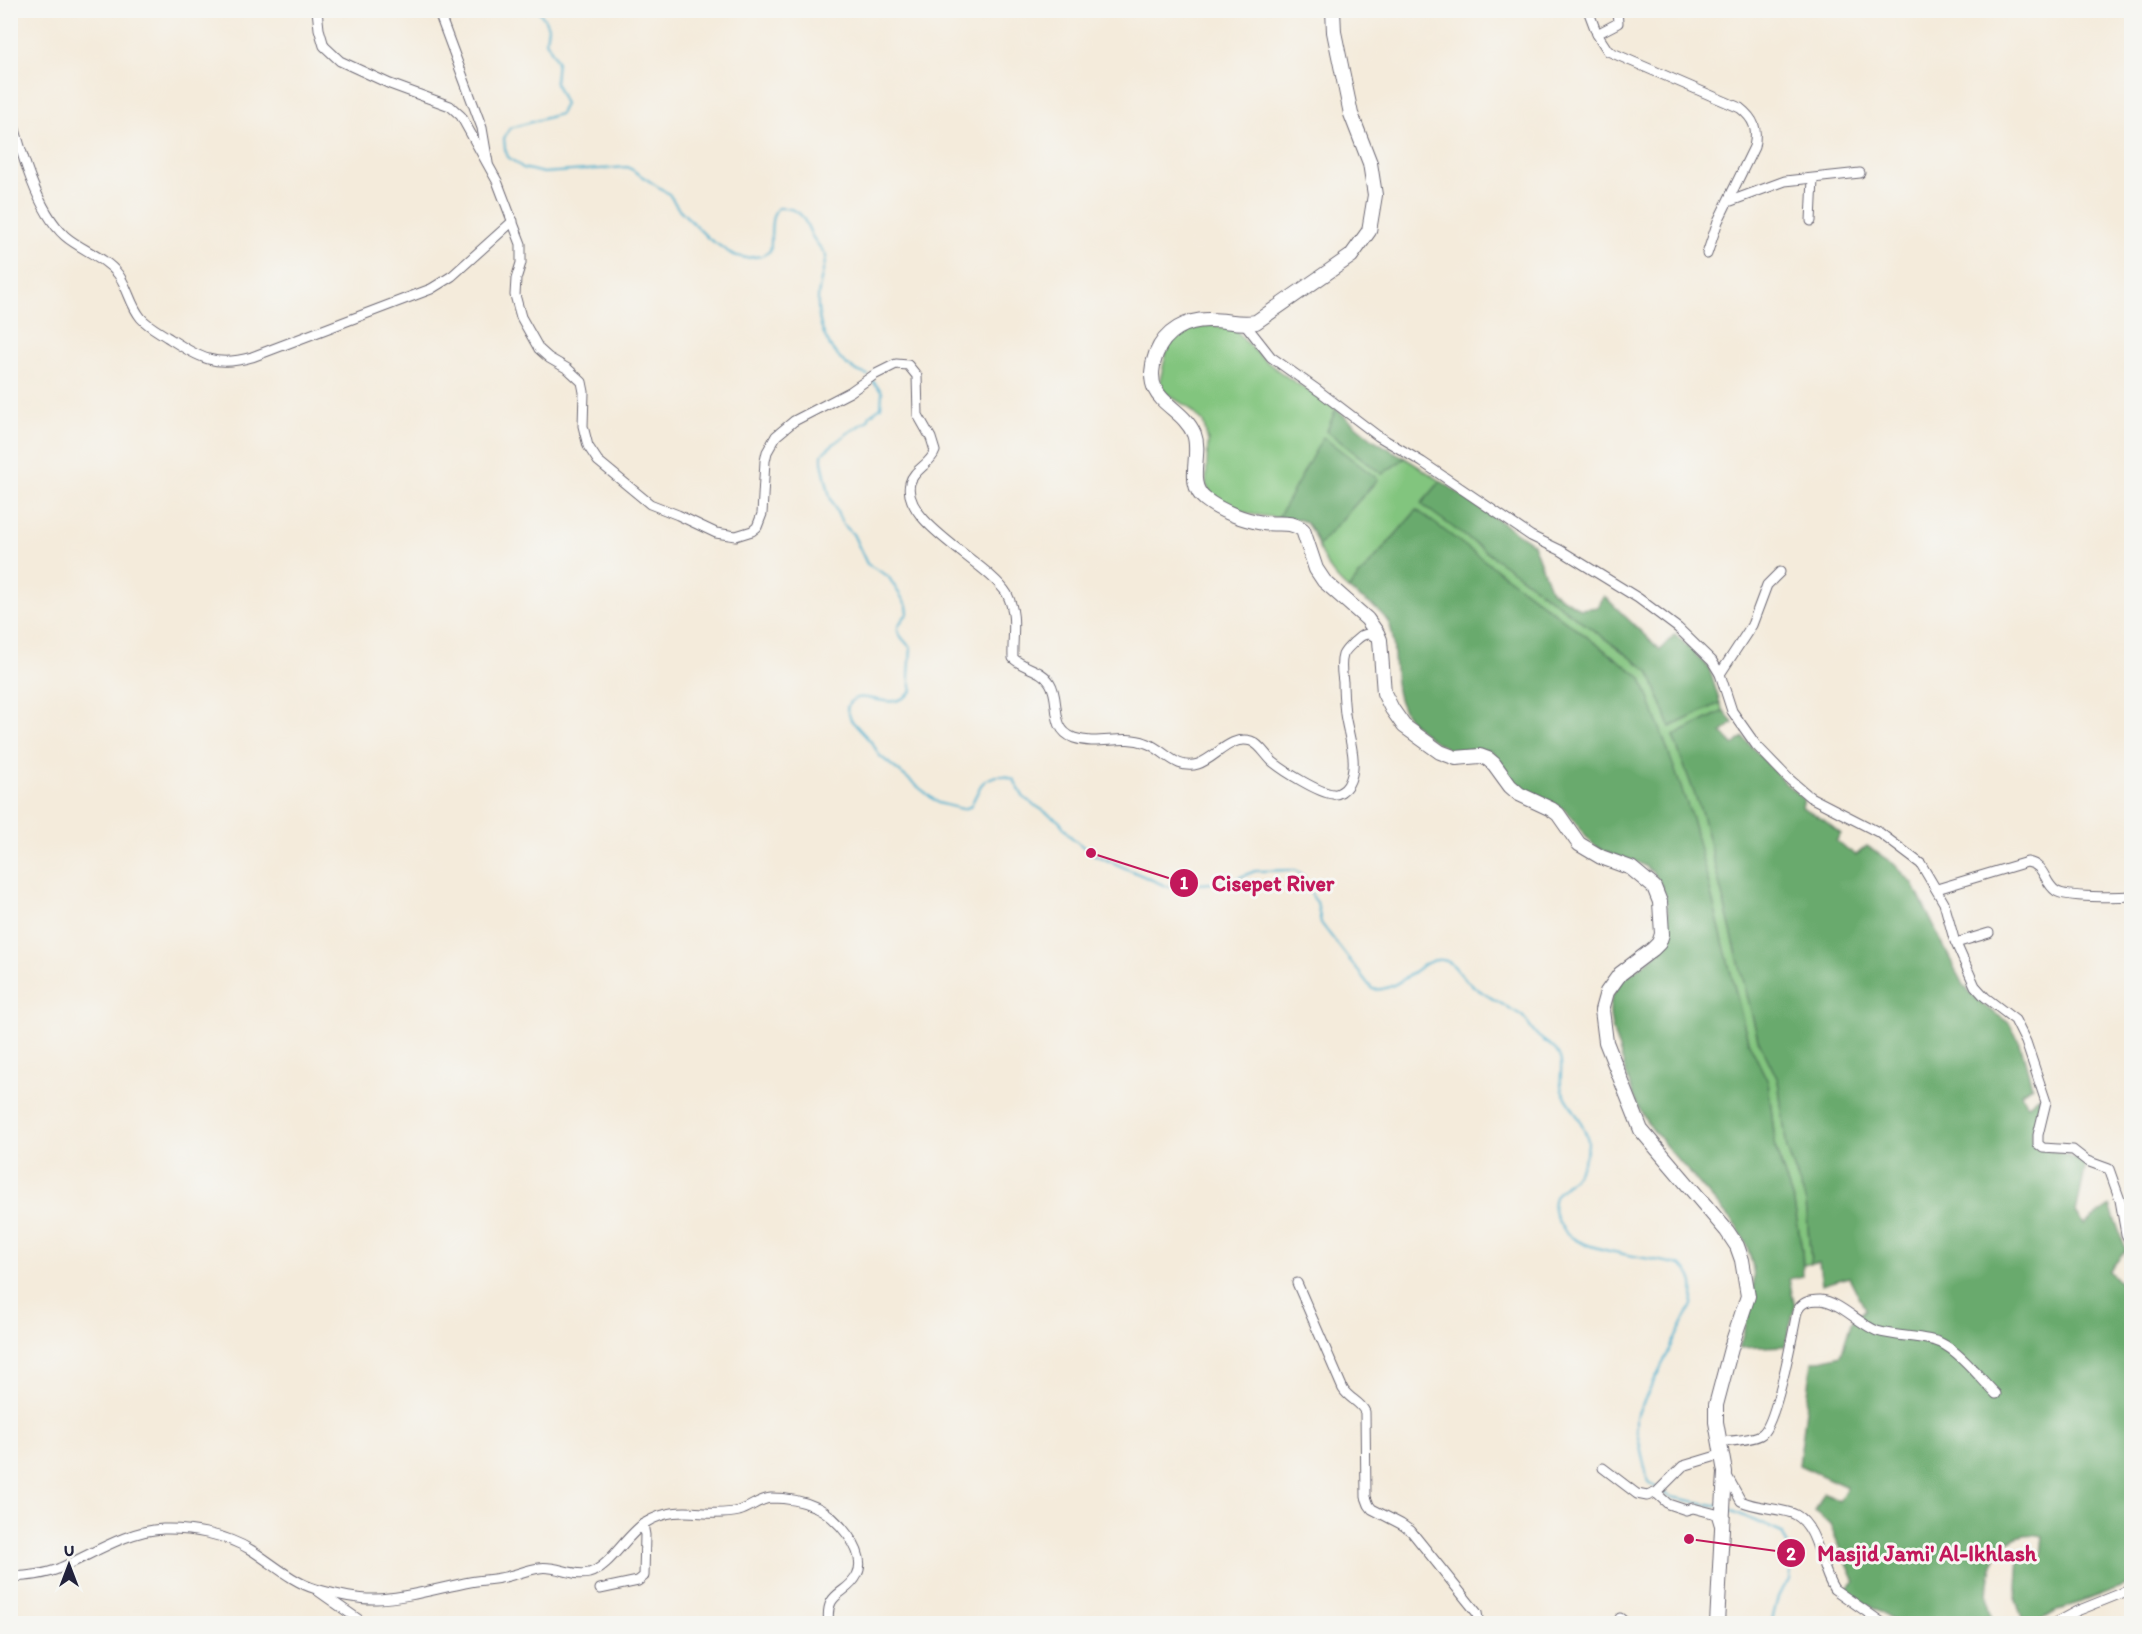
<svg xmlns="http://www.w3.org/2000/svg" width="2142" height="1634" font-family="Itim,sans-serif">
  <rect width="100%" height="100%" fill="#f6f6f2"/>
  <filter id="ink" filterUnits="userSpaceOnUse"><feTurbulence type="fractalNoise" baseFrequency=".0167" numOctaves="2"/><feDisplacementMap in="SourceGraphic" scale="12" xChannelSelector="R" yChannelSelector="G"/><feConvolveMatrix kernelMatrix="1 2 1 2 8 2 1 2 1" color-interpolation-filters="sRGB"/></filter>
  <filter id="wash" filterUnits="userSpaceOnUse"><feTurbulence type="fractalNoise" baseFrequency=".008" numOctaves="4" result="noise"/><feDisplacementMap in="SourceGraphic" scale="24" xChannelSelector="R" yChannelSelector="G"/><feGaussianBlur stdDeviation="1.35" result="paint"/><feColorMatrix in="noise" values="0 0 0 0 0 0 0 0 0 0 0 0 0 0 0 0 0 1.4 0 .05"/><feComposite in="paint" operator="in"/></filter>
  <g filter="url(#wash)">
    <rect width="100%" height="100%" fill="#f4ebdb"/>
    <path fill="#82c57e" stroke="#52745c" stroke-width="1.5" d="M 1210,325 L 1235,329 C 1261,364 1300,385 1336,409 L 1327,431 L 1382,474 L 1405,458 L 1441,481 L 1422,504 L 1649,671 L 1670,727 L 1720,703 L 1724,711 L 1673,736 L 1702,814 L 1758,1039 L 1778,1080 L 1787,1149 L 1806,1202 L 1811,1264 L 1803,1264 L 1802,1250 L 1794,1203 L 1776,1150 L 1768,1082 L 1748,1041 L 1692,818 L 1417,510 L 1348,589 C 1333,576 1325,564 1318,546 L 1378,479 L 1278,518 L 1249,514 L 1219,500 L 1210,493 L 1206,484 L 1208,441 L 1203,422 L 1188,407 L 1165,393 L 1161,387 L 1160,380 L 1168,346 L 1175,337 L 1183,331 Z"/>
    <g fill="#69aa6d" stroke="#466654" stroke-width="1.5">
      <polygon points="1336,409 1374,440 1405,458 1382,474 1327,431"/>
      <path d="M 1323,437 L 1378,479 L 1318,546 C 1309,521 1305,517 1278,518 Z"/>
      <polygon points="1441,481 1533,544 1551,591 1580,609 1598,607 1604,596 1660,650 1675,634 1709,668 1720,703 1670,727 1649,671 1421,504"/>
      <path d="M 1417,510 L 1642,678 L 1692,818 L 1748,1041 L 1768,1082 L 1776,1150 L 1794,1203 L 1802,1250 L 1803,1276 L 1789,1279 L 1795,1306 L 1785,1346 L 1739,1348 C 1753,1302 1765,1270 1736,1226 C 1717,1204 1698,1182 1679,1161 C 1664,1143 1648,1127 1638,1106 C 1630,1089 1625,1069 1619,1050 C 1614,1034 1606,1015 1612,997 C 1625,962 1671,965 1669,922 C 1668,912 1667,900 1664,891 C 1649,854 1625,864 1598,848 C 1582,838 1577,818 1562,808 C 1553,801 1542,801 1533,797 C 1526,793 1517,785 1512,779 C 1504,771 1501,757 1490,751 C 1479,747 1469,751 1458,751 C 1448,750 1438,744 1430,738 C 1396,713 1396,694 1394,655 C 1393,645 1394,633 1389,624 C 1381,608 1361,599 1348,589 Z"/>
      <path d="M 1724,711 L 1733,723 L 1722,733 L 1734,745 L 1743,737 L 1785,783 L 1804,799 L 1802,807 L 1824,820 L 1841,834 L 1836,841 L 1856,855 L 1867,846 L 1894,864 L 1913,884 L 1963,985 L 1982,1004 L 2009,1023 L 2020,1043 L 2032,1086 L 2021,1093 L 2027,1106 L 2040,1096 C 2042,1113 2026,1133 2035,1147 L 2064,1153 L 2086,1165 L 2076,1212 L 2084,1224 L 2110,1206 L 2126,1250 L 2109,1271 L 2131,1294 L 2131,1583 L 2057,1611 L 2035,1623 L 2024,1623 L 2016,1601 L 2019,1557 L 2041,1557 L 2043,1536 C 1993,1524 1980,1587 1993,1623 L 1896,1623 L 1880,1612 L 1844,1591 L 1855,1582 L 1830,1525 L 1815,1511 L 1824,1493 L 1839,1501 L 1847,1487 L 1799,1465 L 1812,1362 L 1841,1355 L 1851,1323 L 1865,1309 L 1849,1277 L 1822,1285 L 1819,1263 L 1811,1264 L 1806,1202 L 1787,1149 L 1778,1080 L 1758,1039 L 1702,814 L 1673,736 Z"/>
    </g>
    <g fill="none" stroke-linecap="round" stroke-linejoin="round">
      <g stroke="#50b0cf" stroke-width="2">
        <path d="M 538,10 L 545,20 L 548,27 L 546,41 L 557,61 L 555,82 L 565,104 L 560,114 L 510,128 L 504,138 L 505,149 L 508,157 L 523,168 L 543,173 L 628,167 L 669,194 L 678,208 L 708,238 L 733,255 L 746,258 L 762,256 L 770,251 C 773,239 768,217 778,208 C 802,207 804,219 812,236 C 816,243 822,249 826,256 C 824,270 819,284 818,298 C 816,331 835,366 868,375"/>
        <path d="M 871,379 L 882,392 L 881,407 L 870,415 L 868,420 L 849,432 L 826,450 L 822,455 L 822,462 L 830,497 L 842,523 L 853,534 L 867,564 L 888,576 L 907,606 L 908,613 C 892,630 896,632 911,648 L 909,676 L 912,691 C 889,718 858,681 847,708 L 851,720 L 872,743 L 880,756 L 938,803 L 962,809 L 970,807 L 981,785 L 986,780 L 996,776 L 1005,776 L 1014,780 L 1024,798 L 1059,821 L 1071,837 L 1091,853 L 1166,886 L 1178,889 L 1198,884 L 1228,882 L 1255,871 L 1294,870 C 1311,876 1306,893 1317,902 L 1321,923 L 1372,989 C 1399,994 1422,956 1442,960 C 1452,961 1457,970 1463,977 C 1479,993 1501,1003 1521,1015 C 1528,1021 1532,1031 1539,1037 C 1549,1046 1558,1047 1561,1062 C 1562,1072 1559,1081 1562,1091 C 1569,1103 1589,1131 1588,1144 C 1586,1160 1579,1174 1567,1184 C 1563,1188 1557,1192 1555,1197 C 1549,1213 1563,1233 1576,1240 C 1602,1253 1650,1258 1680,1265 C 1695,1275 1695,1287 1692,1305 L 1636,1417 L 1636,1428 L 1648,1482 L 1657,1488"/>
        <polyline points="1662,1491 1671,1497 1719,1506"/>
        <polyline points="1728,1509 1782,1533 1792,1554 1790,1580 1783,1587 1778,1597 1771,1624"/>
      </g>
    </g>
  </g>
  <g filter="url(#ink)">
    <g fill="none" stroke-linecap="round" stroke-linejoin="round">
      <g stroke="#6c6873" stroke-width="11">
        <g id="minor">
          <path d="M 317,10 L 319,29 L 324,46 L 340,61 L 390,84 L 450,106 L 461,116 L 497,181 L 521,244 L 521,263 L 516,279 L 515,295 L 521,317 L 539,349 L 549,358 L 568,369 L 582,382 L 584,392 L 583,426 L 588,446 L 598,461 L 650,504 L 678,515 L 716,533 L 736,536 L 752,531 L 757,527 L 762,514 L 765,461 L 767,452 L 776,436 L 794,421 L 850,392 L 874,375 L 896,364 L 908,365 L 917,376 L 918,415 L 931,438 L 935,451 C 930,465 914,469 910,483 C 900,522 989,563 1007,594 C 1018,616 1012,635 1013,658 C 1024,669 1042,669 1050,683 C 1061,700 1049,729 1074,738 C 1097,746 1123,734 1146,743 C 1164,749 1176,771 1198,764 C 1216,758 1230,735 1251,741 C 1260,744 1266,756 1273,762 C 1284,771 1319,793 1333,794 C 1338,795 1345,790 1348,785 C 1360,764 1348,736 1345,714 C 1344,704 1343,693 1343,682 C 1342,674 1340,664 1343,655 C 1345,650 1350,646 1354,642 C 1360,637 1362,634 1370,634 L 1378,639"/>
          <polyline points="438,10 482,128 488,163"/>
          <path d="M 1588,10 L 1597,34 L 1608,51 L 1740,108 C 1754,119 1758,129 1754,147 L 1718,221 L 1707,254"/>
          <polyline points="1597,34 1618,23 1617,10"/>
          <path d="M 10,111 C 20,148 36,210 65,236 C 81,250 105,257 118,274 C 128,287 130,305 141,318 C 148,326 158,331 167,337 C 199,357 214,368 252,357 L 431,289 L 452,276 L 513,221"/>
          <polyline points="1728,202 1785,181 1860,173"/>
          <polyline points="1811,221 1813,179"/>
          <polyline points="1245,324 1271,357 1319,391 1378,436 1422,462 1531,536 1560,550 1638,598 1678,628 1712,661 1720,674 1732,711 1756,745 1789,779 1810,797 1880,833 1921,864 1944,903 1954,939 1975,986 1985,997 2015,1020 2026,1042 2046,1102 2038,1135 2038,1144 2043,1148 2073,1150 2087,1161 2109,1169 2120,1200 2126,1234 2132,1245"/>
          <polyline points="1720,674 1752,625 1767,585 1780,572"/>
          <path d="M 1937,889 L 2027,862 C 2046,865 2043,882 2056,891 C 2066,898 2118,897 2132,896"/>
          <polyline points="1956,943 1989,933"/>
          <path d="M 1297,1283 L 1343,1389 C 1349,1399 1361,1402 1365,1412 L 1366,1497 L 1369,1505 L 1372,1509 L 1401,1524 L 1411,1531 L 1477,1613 L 1479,1624"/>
          <path d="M 1720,1442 C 1730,1441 1754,1440 1762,1434 C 1776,1424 1793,1333 1797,1312 C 1801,1302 1809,1300 1820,1300 C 1839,1301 1859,1324 1877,1331 C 1896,1337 1926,1336 1941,1343 C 1960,1352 1981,1379 1996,1394"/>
          <polyline points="1603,1468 1637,1494 1647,1496 1657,1492 1683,1466 1723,1454"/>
          <path d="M 1726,1474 L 1741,1501 C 1757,1509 1784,1508 1796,1515 C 1819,1528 1820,1569 1834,1589 L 1884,1624"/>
          <polyline points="1656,1493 1668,1504 1686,1510 1693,1508 1716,1514 1719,1524"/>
          <path d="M 10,1577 C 27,1576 45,1575 60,1568 C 93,1554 126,1531 163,1529 C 192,1528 227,1535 251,1550 C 272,1563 292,1582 316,1589 C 334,1594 357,1600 376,1599 C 407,1598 439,1588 470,1582 C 480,1580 490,1580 500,1578 C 513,1576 526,1570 539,1568 C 556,1565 572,1577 589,1573 C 610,1567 626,1535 645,1523 C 679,1502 704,1519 739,1511 C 750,1508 759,1499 771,1498 C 785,1498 803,1501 816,1507 C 835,1515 869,1552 857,1575 C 847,1596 824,1590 829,1624"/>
          <polyline points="600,1589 638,1581 644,1576 645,1535 643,1524"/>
          <polyline points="318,1591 365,1624"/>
          <polyline points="1620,1618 1627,1624"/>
          <polyline points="2053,1624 2077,1611 2132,1589"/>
        </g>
      </g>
      <g stroke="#6c6873" stroke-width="16">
        <path id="highway" d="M 1333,10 L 1334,32 L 1351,114 L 1370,163 L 1375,195 L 1369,231 L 1351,256 L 1256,322 C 1240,325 1226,320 1211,320 C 1187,319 1165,331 1156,354 C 1152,364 1150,379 1155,389 C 1163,406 1185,413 1194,434 C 1202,455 1185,483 1205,499 C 1220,511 1244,520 1263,523 C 1278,525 1290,520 1303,530 L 1316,569 L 1324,581 L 1367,619 L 1377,633 L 1380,640 L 1384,693 L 1392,709 L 1404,726 L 1440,752 L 1456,758 L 1480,756 L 1488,759 L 1494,764 L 1510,786 L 1519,794 L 1551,809 L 1558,814 L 1579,844 L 1601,857 L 1631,868 L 1654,887 L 1660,902 L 1662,934 L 1659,943 L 1653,949 L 1620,974 L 1607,992 L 1602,1010 L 1606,1042 L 1641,1130 L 1727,1231 L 1737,1246 L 1742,1260 L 1748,1296 L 1733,1341 L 1716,1405 L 1716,1422 L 1725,1472 L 1717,1624"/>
      </g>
      <use href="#minor" stroke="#fff" stroke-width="9"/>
      <use href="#highway" stroke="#fff" stroke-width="14"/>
    </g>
  </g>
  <path fill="none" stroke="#c2185b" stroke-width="2" d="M1091 853L1184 883M1689 1539L1791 1553"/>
  <g fill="#c2185b" stroke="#f6f6f2" stroke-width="2">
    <circle cx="1091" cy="853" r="6"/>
    <circle cx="1689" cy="1539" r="6"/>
    <circle cx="1184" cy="883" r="15"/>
    <circle cx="1791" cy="1553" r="15"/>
  </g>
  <g font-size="18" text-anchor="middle" font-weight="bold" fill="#fff">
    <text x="1184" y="889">1</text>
    <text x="1791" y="1560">2</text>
  </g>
  <g font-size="22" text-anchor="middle" font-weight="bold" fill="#c2185b" stroke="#f6f6f2" stroke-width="6" stroke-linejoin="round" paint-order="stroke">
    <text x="1273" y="891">Cisepet River</text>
    <text x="1927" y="1561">Masjid Jami' Al-Ikhlash</text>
  </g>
  <rect width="2142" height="1634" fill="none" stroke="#f6f6f2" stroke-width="36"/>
  <g transform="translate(69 1565)" stroke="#f6f6f2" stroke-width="4.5" paint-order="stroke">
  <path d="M0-4.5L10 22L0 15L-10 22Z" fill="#22223b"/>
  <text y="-9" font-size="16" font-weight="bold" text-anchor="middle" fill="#22223b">U</text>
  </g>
</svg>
